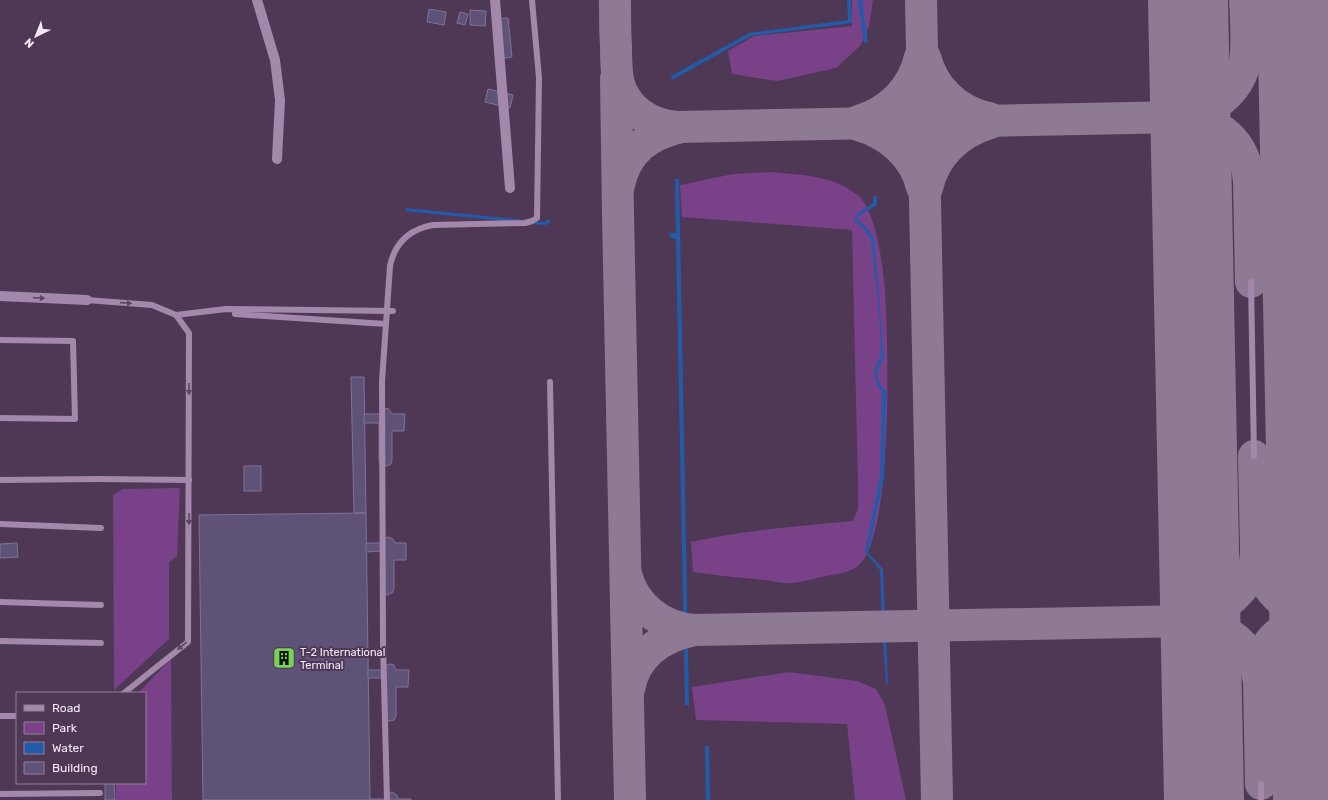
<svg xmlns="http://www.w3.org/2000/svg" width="1328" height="800" font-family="Rubik,sans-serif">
  <rect width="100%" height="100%" fill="#4f3856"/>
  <g fill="#784188">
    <polygon points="852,0 873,0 869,26 860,46 836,68 777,81 732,74 728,51 754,36 852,26"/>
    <path d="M 770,172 C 800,175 832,175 856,194 C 859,196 862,198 863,201 C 877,220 883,267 885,291 C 888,337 895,546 855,568 C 847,573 836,574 827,576 C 816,578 804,582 792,583 C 783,584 773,581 764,580 C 740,578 716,575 693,572 L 691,542 C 744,530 799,526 853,521 L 858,509 L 858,485 L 852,230 L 682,217 L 680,185 L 733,174 Z"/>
    <polygon points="180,488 177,556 169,562 169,639 114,690 113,495 123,489"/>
    <polygon points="171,659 172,800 116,800 116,783 145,783 145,693 138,693"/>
    <polygon points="789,672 857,681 876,689 885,705 906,800 855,800 847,724 696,720 692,687"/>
  </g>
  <g fill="#235bab">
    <polygon points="847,0 851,0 852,23 751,36 672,80 671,76 749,33 848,20"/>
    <polygon points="858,0 862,0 868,42 864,43"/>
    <polygon points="675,179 679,179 689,705 685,705 676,239 669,237 670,233 676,233"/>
    <path d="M 877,196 L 877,205 L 860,215 L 857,219 L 866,227 L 874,238 L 884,357 L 879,367 L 877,377 L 880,385 L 886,391 L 884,477 L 868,553 L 883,569 L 888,685 L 886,683 L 882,628 L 880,570 L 865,552 L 880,476 L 882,391 C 875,384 873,376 876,366 C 877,362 880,359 881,355 C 881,317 875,277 871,240 L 864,229 L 854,220 L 858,213 L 873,203 L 873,197 Z"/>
    <polygon points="406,208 544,222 550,219 550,223 545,225 405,211"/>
    <polygon points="705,746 709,746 710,800 706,800"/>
  </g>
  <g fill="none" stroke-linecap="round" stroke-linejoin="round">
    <g stroke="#8e7a94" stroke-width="32">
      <path d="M 615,0 C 615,15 615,31 616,46 C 616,57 616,69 618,80 C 624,108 650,126 678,127 L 1181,117 C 1210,114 1239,92 1245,62 C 1248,42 1246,20 1245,0"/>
      <polyline points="921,0 937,800"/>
      <path d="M 925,57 C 933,88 957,112 989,118"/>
      <polyline points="616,79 618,214 630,800"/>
      <path d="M 1181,117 C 1220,121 1245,141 1249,181 L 1251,282"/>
      <path d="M 858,121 C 889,112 913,89 920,57"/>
      <path d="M 858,125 C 889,134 914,155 922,187"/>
      <path d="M 619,185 C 626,151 649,134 681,127"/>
      <path d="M 927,188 C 934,155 958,133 990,123"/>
      <path d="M 1254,456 L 1256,548 C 1256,554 1256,560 1254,566 C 1246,592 1216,616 1190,621 C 1226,626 1253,644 1259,681 L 1261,784"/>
      <path d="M 1258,547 C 1258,574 1267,592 1290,607 C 1296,611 1302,615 1309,616 C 1316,617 1322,617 1328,617"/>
      <path d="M 626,574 C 634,606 661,627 694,630 L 1190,621"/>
      <path d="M 1261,685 C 1261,677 1260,670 1261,662 C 1266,635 1291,622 1316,617"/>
      <path d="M 629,689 C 635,654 661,637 694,630 L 688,631"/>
    </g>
    <g stroke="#8e7a94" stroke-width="80">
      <polyline points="1188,0 1204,800"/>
      <polyline points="1297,0 1313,800"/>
    </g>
  </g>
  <g fill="#5e5377" stroke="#7e7398">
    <polygon points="429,9 446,12 444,25 427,22"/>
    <polygon points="470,10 486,11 485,26 470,25"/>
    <polygon points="460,12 468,14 465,25 457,23"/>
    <polygon points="508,18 512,57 500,59 493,19"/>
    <polygon points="488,89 513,95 510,108 485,102"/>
    <polygon points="351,377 364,377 366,513 354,513"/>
    <polygon points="384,408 389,409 392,414 405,414 404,431 392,431 392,460 391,464 387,466 380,464 379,460 379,423 364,423 364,414 379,414"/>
    <rect x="244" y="466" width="17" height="25"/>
    <polygon points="366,513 370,800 203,800 199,515"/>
    <polygon points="389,537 393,539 395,543 406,543 406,560 394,560 394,589 392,593 387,595 385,594 381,551 366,552 366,543 381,543 384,538"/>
    <polygon points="17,543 18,557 0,558 0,544"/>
    <polygon points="390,664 394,665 396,670 409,670 408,687 396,687 396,716 394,720 390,721 387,721 383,678 368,678 368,670 383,670 386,665"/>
    <polygon points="105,783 114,783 115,800 105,800"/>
    <polygon points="392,792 397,795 398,799 411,799 411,800 370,800 370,799 385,799 390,793"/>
  </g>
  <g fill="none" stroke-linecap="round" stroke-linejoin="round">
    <g stroke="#a388ab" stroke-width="6">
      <polyline points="1251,282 1254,456"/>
      <polyline points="87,300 152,305 176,315 189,333 188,642 124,693"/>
      <polyline points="235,314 386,324"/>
      <polyline points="176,315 226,309 393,311"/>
      <polyline points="0,340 73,341 75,419 0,418"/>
      <polyline points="550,382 558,800"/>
      <polyline points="0,480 99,479 189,480"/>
      <polyline points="0,524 101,528"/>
      <polyline points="0,602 101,605"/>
      <polyline points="0,641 101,643"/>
      <polyline points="0,716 17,716"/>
      <polyline points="1261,784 1261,800"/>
      <polyline points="0,794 100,793"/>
      <path d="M 387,800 L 383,643 L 382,381 L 390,266 C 395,242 411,229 433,225 L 525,223 L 532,221 L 537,218 L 539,78 L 532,0"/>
    </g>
    <g stroke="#a388ab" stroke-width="10">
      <polyline points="257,0 275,60 280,100 277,159"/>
      <polyline points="495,0 510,188"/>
    </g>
    <polyline stroke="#a388ab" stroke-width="10" points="0,296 87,300"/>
  </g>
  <defs><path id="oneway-solid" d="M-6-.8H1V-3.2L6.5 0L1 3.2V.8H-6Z"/></defs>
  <g fill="#5c4463">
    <use href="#oneway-solid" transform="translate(39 298) rotate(3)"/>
    <use href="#oneway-solid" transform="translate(126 303) rotate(4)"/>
    <use href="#oneway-solid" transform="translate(189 389) rotate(90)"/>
    <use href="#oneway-solid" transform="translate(189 519) rotate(91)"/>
    <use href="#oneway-solid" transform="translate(182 646) rotate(141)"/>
  </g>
  <defs>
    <g id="building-square" transform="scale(1.15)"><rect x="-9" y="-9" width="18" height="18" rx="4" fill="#78d158" stroke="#4f3856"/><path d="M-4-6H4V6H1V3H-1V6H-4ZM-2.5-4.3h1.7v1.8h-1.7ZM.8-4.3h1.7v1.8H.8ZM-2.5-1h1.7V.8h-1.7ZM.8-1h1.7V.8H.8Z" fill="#111"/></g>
  </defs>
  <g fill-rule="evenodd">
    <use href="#building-square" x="284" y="658"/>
  </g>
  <g text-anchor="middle" stroke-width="4" stroke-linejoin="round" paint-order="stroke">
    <g font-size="11" fill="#f6e8fb" stroke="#4f3856" text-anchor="start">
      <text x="300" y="656">T-2 International<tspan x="300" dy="13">Terminal</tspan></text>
    </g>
  </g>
  <rect x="16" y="692" width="130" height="92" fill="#4f3856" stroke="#927e98"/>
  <rect x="24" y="705" width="20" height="6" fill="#a388ab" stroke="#927e98"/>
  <text x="52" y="712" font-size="12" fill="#f6e8fb">Road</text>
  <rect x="24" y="722" width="20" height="12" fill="#784188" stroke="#927e98"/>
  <text x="52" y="732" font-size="12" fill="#f6e8fb">Park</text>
  <rect x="24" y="742" width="20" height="12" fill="#235bab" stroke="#927e98"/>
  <text x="52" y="752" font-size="12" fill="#f6e8fb">Water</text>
  <rect x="24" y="762" width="20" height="12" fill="#5e5377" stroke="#927e98"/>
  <text x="52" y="772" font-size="12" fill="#f6e8fb">Building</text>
  <g transform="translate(36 36) rotate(223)" stroke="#4f3856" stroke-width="3" paint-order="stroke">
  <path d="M0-3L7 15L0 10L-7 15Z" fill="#f6e8fb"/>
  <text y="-6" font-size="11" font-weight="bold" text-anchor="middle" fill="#f6e8fb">N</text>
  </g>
</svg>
